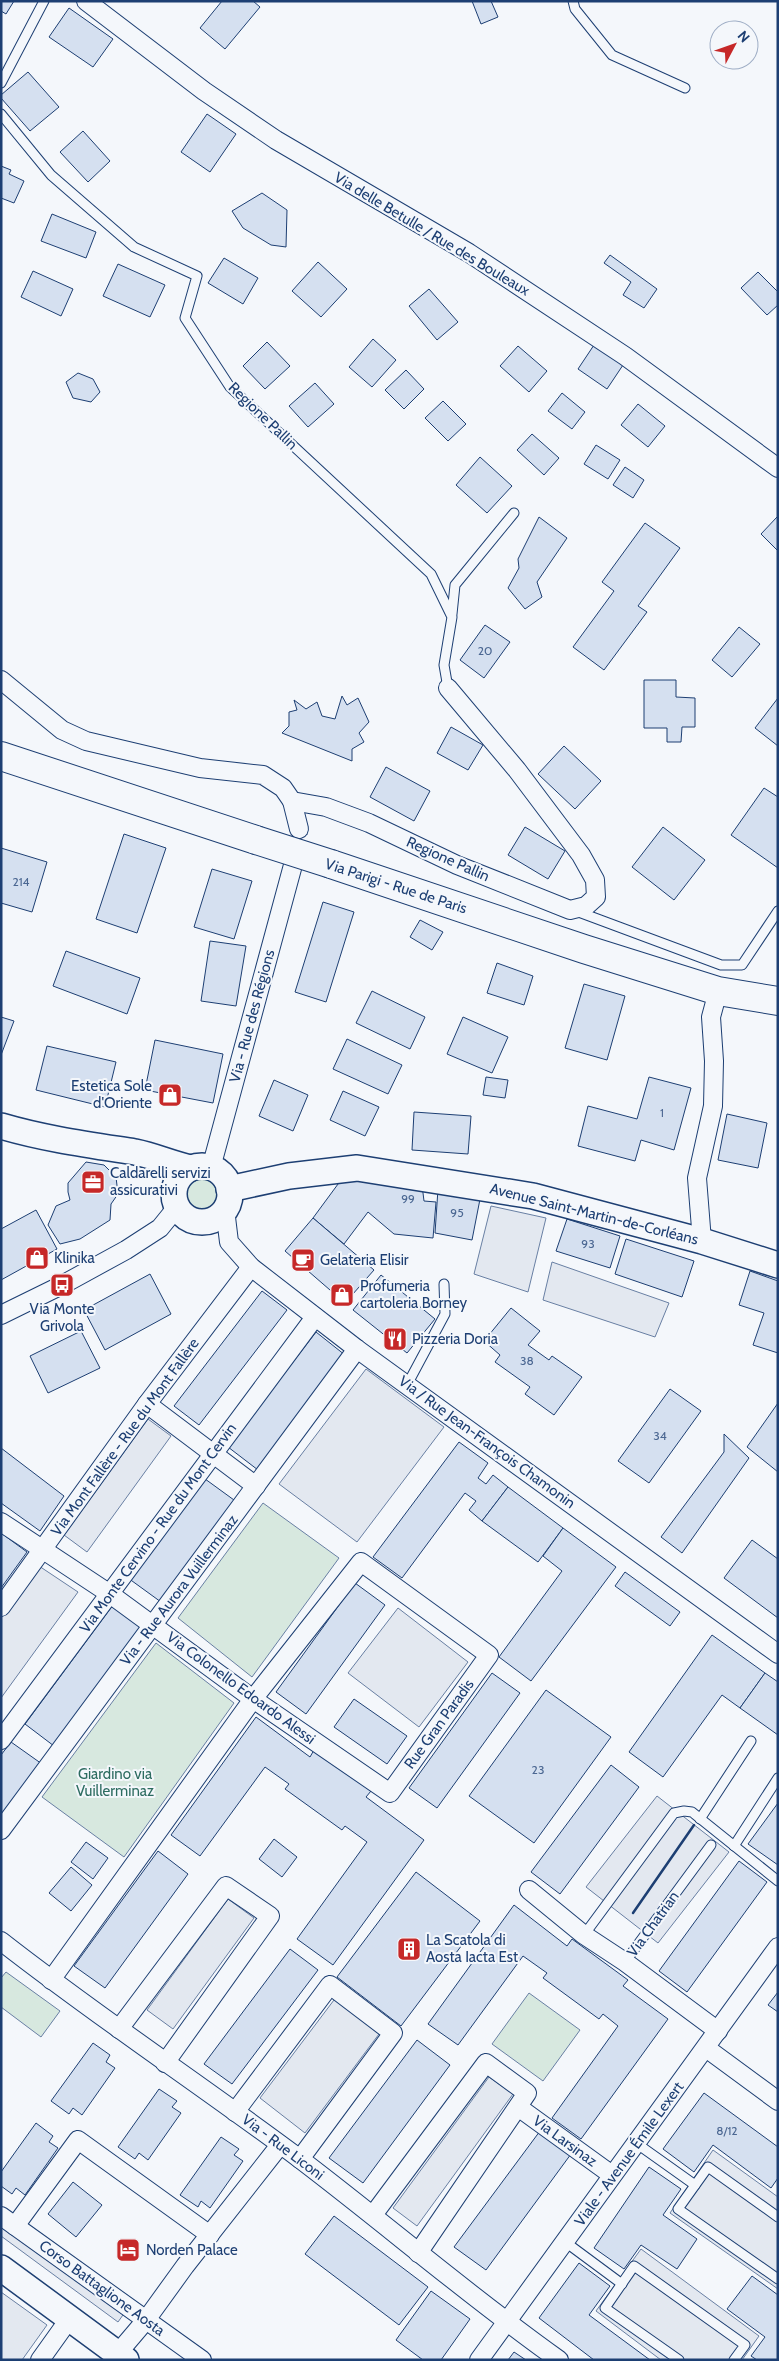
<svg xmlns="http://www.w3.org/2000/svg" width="779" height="2361" font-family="Cabin,sans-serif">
  <rect width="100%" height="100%" fill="#f4f7fb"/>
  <g fill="#d7e8df" stroke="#687fa3">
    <circle cx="202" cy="1194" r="19"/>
    <polygon points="263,1503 339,1558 252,1677 178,1618"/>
    <polygon points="156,1643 234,1703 124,1857 42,1797"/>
    <polygon points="6,1972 60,2011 41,2037 1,2007 1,1978"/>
    <polygon points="529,1993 580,2030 543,2081 492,2044"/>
  </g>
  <g fill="#e3e8f0" stroke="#687fa3">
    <polygon points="491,1206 546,1218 528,1292 474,1274"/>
    <polygon points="552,1262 669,1303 655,1337 543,1300"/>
    <polygon points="366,1369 444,1427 357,1542 279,1484"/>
    <polygon points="148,1419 171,1436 87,1552 64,1535"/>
    <polygon points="39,1566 78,1592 1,1698 1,1617"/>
    <polygon points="398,1608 468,1662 419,1727 348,1673"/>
    <polygon points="657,1796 729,1852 658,1943 586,1887"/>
    <polygon points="228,1899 254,1918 173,2029 147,2010"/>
    <polygon points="337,1996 382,2030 305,2133 260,2098"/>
    <polygon points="489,2077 513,2094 417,2226 393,2208"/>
    <polygon points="713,2150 778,2197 778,2289 670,2213"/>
    <polygon points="1,2222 125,2312 118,2322 1,2236"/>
    <polygon points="641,2249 759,2336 742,2360 661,2360 596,2311"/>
    <polygon points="1,2292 47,2325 22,2360 1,2360"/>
  </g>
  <g fill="#d5e0f0" stroke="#1d3f73">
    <polygon points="1,1 14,1 6,14 1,11"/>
    <polygon points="222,1 253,1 260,7 225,49 200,28"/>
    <polygon points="472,1 491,1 498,17 481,24"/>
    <polygon points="69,8 113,39 93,67 49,37"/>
    <polygon points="28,72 59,107 30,131 1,98 1,95"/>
    <polygon points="207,114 236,134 210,172 181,152"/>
    <polygon points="83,131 110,161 88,182 60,152"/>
    <polygon points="1,166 11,170 9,174 24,181 14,203 1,198"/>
    <polygon points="262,193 287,210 286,247 271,245 243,228 232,211"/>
    <polygon points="52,214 96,232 86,258 41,241"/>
    <polygon points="610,255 657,289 644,308 623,295 631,282 604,263"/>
    <polygon points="224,258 258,278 243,304 208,283"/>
    <polygon points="318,262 347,289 321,317 292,291"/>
    <polygon points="118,264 165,285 150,317 103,296"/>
    <polygon points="33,271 73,289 61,316 21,297"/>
    <polygon points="758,272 778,292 778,305 767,315 741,288"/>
    <polygon points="429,289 458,322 437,340 409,306"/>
    <polygon points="373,339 396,360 372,387 349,367"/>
    <polygon points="267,342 290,366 265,389 243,366"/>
    <polygon points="594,345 623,365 607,389 578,369"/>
    <polygon points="518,346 547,371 529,392 500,366"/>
    <polygon points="406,370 424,389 404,409 385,390"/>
    <polygon points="78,373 93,379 100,392 91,402 73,398 66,382"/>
    <polygon points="315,383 334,404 308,427 289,406"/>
    <polygon points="562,393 585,412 572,429 548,411"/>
    <polygon points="443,401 466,424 448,441 425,418"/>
    <polygon points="638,404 665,426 648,447 621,425"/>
    <polygon points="532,434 559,458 544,475 517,450"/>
    <polygon points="596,445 620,460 608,479 584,464"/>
    <polygon points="480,457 512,486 487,513 456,485"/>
    <polygon points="625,467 644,480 633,498 613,485"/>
    <polygon points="539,517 567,538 537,582 542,597 525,609 508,588 519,568 518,559"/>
    <polygon points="777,517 778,518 778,551 761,534"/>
    <polygon points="645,523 680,548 638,606 647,612 604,670 573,647 614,591 602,582"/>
    <polygon points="485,625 510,642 484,678 460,660"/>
    <polygon points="739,627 760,644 732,677 712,660"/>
    <polygon points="644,680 676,680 676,697 695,698 695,727 682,727 681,742 667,742 667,728 644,728"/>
    <polygon points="342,696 347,705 358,698 369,722 359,733 364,742 352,749 352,761 282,733 289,726 289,712 297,710 294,700 306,709 317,702 322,716 335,719"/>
    <polygon points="778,698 778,746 755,728"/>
    <polygon points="451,727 483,745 468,770 437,753"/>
    <polygon points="564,746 601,781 575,809 538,774"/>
    <polygon points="386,767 430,791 414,821 370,797"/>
    <polygon points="764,788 778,797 778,868 731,835"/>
    <polygon points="525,827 565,851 548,879 508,855"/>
    <polygon points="663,827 705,860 674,900 632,867"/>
    <polygon points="124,834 166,848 137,933 96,919"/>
    <polygon points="1,848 47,862 32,912 1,903"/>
    <polygon points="212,869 252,881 234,939 194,927"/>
    <polygon points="323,902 354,912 326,1002 295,992"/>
    <polygon points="420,920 443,932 432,950 410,937"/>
    <polygon points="210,941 246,946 236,1006 201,1001"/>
    <polygon points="66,951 140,978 127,1014 53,986"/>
    <polygon points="497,963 533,976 524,1005 487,993"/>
    <polygon points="584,984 625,996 607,1060 565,1048"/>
    <polygon points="372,991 425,1017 410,1049 356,1023"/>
    <polygon points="1,1017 14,1021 1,1055"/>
    <polygon points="463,1017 508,1037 492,1073 447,1054"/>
    <polygon points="347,1039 402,1065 388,1094 333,1069"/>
    <polygon points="155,1040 223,1054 213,1103 145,1090"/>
    <polygon points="47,1046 116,1062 105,1107 36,1090"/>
    <polygon points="486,1077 508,1080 505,1098 483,1095"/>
    <polygon points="649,1077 691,1088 674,1150 641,1140 635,1161 578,1146 588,1106 637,1119"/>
    <polygon points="274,1080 308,1095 293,1131 259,1116"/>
    <polygon points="343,1091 379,1107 365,1136 330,1120"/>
    <polygon points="414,1112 471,1116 468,1154 412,1150"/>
    <polygon points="727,1114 767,1123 758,1168 718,1160"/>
    <polygon points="86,1162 104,1165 116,1177 118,1194 111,1204 110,1220 80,1239 60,1244 48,1225 56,1206 70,1200 68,1192 68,1183"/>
    <polygon points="341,1180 422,1185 424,1201 436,1202 433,1238 394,1234 368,1212 344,1244 313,1218"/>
    <polygon points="438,1189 481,1194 472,1240 435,1233"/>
    <polygon points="36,1210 57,1249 1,1280 1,1229"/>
    <polygon points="313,1218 374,1270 345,1303 285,1251"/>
    <polygon points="567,1219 620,1236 610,1268 556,1251"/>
    <polygon points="626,1239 694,1261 682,1297 615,1274"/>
    <polygon points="750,1271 778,1281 778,1353 753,1345 764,1313 739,1305"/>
    <polygon points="150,1274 171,1314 105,1350 84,1310"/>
    <polygon points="381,1275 435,1319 407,1353 353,1310"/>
    <polygon points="262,1291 287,1310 199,1425 174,1406"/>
    <polygon points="511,1308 540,1331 528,1345 549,1360 552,1356 582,1377 554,1415 525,1394 530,1387 495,1362 500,1355 484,1341"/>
    <polygon points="81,1331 100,1368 48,1393 30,1356"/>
    <polygon points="316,1332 345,1355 258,1470 228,1447"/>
    <polygon points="670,1389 701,1411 649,1483 618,1461"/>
    <polygon points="778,1403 778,1472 747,1447"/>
    <polygon points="724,1434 749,1458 682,1553 661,1537 724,1452"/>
    <polygon points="459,1442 488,1463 478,1478 486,1484 493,1475 508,1487 482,1521 469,1510 476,1501 465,1493 402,1578 373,1557"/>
    <polygon points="1,1448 64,1496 40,1531 1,1503"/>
    <polygon points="201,1476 234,1500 161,1602 128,1578"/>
    <polygon points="508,1487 563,1528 538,1562 482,1521"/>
    <polygon points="563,1528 616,1567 531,1681 499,1657 562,1571 543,1556"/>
    <polygon points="1,1533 27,1552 1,1588"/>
    <polygon points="752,1540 778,1559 778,1618 724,1578"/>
    <polygon points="625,1572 680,1612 670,1626 615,1586"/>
    <polygon points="355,1583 385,1605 306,1714 276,1692"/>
    <polygon points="113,1605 142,1627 54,1746 25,1724"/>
    <polygon points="712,1635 765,1673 740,1708 722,1695 663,1777 629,1752"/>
    <polygon points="492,1673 520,1693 437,1808 409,1788"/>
    <polygon points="765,1673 778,1682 778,1735 740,1708"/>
    <polygon points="546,1690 611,1737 534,1843 469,1796"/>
    <polygon points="354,1699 407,1736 387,1764 334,1727"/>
    <polygon points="256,1717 310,1757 314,1750 371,1791 366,1797 424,1840 333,1965 297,1939 367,1842 345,1826 342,1830 285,1789 289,1784 265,1767 200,1856 171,1835"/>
    <polygon points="11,1742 42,1764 1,1819 1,1755"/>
    <polygon points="611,1765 639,1787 560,1894 531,1872"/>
    <polygon points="778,1803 778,1865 748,1844"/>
    <polygon points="274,1839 297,1857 282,1877 259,1859"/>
    <polygon points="86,1842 108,1858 93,1879 71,1862"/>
    <polygon points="158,1851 188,1874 105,1988 74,1966"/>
    <polygon points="739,1861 767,1882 687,1992 659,1971"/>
    <polygon points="71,1867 92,1885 71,1911 49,1893"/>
    <polygon points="416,1872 480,1921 401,2026 337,1977"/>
    <polygon points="514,1905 567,1946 572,1939 628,1980 623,1986 668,2019 581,2139 552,2118 618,2026 603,2014 599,2019 543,1978 547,1973 523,1956 458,2045 428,2024"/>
    <polygon points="290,1949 318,1970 232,2084 204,2064"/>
    <polygon points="778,1992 778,2012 768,2005"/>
    <polygon points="417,2040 450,2065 363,2183 329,2158"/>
    <polygon points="93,2043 110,2055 106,2062 115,2068 82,2115 73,2108 69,2114 51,2101"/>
    <polygon points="159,2089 177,2101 172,2107 181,2113 148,2160 139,2153 135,2159 118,2147"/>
    <polygon points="704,2093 778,2147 778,2178 771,2188 713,2145 694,2172 663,2149"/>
    <polygon points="36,2123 53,2136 49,2142 58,2148 25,2195 16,2188 12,2194 1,2186 1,2172"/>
    <polygon points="540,2131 571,2154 486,2270 454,2247"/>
    <polygon points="221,2137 239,2149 234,2155 243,2161 210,2208 201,2201 198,2207 180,2195"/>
    <polygon points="649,2167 681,2189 663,2215 697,2239 677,2269 641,2245 624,2269 594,2248"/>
    <polygon points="73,2182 102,2205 76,2237 48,2214"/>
    <polygon points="334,2216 428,2287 399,2325 305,2254"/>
    <polygon points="579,2263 610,2286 589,2315 650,2360 594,2360 539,2318"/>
    <polygon points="752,2276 778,2295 778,2360 757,2360 751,2356 765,2337 727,2309"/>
    <polygon points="431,2291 470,2319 441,2360 423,2360 396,2340"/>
    <polygon points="514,2352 526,2360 508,2360"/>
  </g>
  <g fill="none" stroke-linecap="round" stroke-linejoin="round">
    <g stroke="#1d3f73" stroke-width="11">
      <g id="lane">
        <polyline points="573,1 575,9 612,55 685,88"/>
        <polyline points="1,83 44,1"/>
        <polyline points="1,114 51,175 134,247 197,276 185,318 230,387 431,574 452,617 444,665 448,688"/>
        <polyline points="452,614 455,585 514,513"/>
        <polyline points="576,911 721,965 742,965 778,911"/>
        <polyline points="407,1385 445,1314 444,1284"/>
        <polyline points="700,1819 751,1741"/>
        <polyline points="734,1846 778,1778"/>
        <polyline points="584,1935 674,1813 684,1811 692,1812 778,1881"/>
        <polyline points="625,1962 711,1845"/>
        <polyline points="636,2143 695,2185"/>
        <polyline points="778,2217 708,2167 678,2209 778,2279"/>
        <polyline points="564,2241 622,2284"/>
        <polyline points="679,2360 605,2308 634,2266 745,2345 734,2360"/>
      </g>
    </g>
    <g stroke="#1d3f73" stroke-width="20">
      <g id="street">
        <polyline points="86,1 204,91 276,140 469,253 625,356 778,468"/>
        <polyline points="1,680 62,730 86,741 200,768 263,775 283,788 292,801 326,807 369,823 457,865 570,910 586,906 596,897 595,880 581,855 517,770 448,688"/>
        <polyline points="292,801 299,829"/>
        <polyline points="211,1168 293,865"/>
        <polyline points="225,1209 229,1242 251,1267 357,1349 778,1654"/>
        <polyline points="702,1241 697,1178 713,1106 714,1061 711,1017 718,991"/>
        <polyline points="1,1315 62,1285 126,1250 160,1228 177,1207"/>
        <polyline points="147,1404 256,1486"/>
        <polyline points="1,1522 110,1594 253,1699 390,1793 489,1655 361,1562 253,1699 51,1980"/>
        <polyline points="1,1607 147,1404 251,1267"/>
        <polyline points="1,1740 315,1317"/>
        <polyline points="1,1830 357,1349"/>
        <polyline points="529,1890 584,1935 625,1962 718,2031"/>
        <path d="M 1,1941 C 98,2017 201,2085 300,2159 C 387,2225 470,2297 559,2360"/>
        <polyline points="119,2029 226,1886 270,1916 165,2063"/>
        <polyline points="706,2048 778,2101"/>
        <polyline points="518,2107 612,2175"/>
        <polyline points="235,2112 330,1985 393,2033 300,2159"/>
        <polyline points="373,2215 486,2063 527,2093 418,2253"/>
        <polyline points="1,2216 202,2360"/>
        <polyline points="15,2226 78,2140 210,2235"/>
        <polyline points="118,2353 146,2320 185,2266 280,2145"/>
        <polyline points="40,2360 70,2318"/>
        <polyline points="479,2360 778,1947"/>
      </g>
    </g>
    <g stroke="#1d3f73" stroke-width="28">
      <g id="secondary">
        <path d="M 1,1126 C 45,1139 90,1145 135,1152 C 155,1156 172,1164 191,1168"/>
        <circle cx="202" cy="1194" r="28"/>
        <polyline points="229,1189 289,1176 357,1168 533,1196 702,1241 778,1265"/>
        <polyline points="1,2268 126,2360"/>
      </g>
    </g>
    <g stroke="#1d3f73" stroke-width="30">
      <g id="primary">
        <polyline points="1,756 256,840"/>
        <polyline points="331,864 584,949 718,991 778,1001"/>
      </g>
    </g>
    <use href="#lane" stroke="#f4f7fb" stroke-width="9"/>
    <use href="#street" stroke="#f4f7fb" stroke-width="18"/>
    <use href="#secondary" stroke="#f4f7fb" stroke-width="25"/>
    <use href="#primary" stroke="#f4f7fb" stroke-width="28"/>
    <g stroke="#1d3f73" stroke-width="30" stroke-linecap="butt">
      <polyline id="primary-bridge" points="256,840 331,864"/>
    </g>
    <use href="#primary-bridge" stroke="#f4f7fb" stroke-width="28"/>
    <polyline stroke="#1d3f73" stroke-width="2.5" points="633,1913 694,1825"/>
  </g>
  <defs>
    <g id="shop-square" transform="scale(1.25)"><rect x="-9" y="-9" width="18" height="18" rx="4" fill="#c62828" stroke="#f4f7fb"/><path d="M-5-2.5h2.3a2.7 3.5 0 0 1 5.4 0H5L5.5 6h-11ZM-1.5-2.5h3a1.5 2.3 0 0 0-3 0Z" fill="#fff"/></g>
    <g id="office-square" transform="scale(1.25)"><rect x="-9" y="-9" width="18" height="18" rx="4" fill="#c62828" stroke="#f4f7fb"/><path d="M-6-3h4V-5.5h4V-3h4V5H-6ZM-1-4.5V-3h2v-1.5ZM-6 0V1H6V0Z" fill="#fff"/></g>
    <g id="cafe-square" transform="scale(1.25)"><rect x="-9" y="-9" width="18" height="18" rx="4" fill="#c62828" stroke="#f4f7fb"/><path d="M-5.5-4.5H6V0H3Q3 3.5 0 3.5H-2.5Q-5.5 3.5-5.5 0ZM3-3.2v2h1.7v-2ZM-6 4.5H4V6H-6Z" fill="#fff"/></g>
    <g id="bus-square" transform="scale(1.25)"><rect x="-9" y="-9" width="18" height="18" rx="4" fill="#c62828" stroke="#f4f7fb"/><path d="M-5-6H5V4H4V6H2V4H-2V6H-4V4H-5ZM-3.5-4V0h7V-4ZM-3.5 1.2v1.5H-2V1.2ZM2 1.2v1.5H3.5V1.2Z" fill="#fff"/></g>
    <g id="restaurant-square" transform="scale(1.25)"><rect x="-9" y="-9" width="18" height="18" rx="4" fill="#c62828" stroke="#f4f7fb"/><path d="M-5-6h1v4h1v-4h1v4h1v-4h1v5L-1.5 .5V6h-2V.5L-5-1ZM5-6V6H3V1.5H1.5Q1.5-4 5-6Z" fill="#fff"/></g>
    <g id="building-square" transform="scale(1.25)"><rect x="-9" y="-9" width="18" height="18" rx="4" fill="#c62828" stroke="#f4f7fb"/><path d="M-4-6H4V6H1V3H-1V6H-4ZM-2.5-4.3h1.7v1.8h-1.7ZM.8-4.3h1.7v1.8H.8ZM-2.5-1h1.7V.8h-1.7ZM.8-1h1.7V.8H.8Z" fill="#fff"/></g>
    <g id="hotel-square" transform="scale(1.25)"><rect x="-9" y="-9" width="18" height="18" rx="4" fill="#c62828" stroke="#f4f7fb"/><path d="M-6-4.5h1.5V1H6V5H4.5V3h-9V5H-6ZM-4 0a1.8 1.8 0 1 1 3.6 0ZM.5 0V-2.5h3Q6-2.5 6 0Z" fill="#fff"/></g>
  </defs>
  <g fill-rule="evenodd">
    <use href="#shop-square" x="170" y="1095"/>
    <use href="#office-square" x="93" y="1182"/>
    <use href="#shop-square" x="37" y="1258"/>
    <use href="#cafe-square" x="303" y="1260"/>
    <use href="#bus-square" x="62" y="1285"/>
    <use href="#shop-square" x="342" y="1295"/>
    <use href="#restaurant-square" x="395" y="1339"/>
    <use href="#building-square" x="409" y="1949"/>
    <use href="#hotel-square" x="128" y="2250"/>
  </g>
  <g text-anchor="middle" stroke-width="4" stroke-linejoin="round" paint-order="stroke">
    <g font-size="12" fill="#4b6792">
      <text x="485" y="655">20</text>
      <text x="21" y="886">214</text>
      <text x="662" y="1117">1</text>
      <text x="408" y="1203">99</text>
      <text x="457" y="1217">95</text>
      <text x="588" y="1248">93</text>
      <text x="527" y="1365">38</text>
      <text x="660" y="1440">34</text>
      <text x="538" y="1774">23</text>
      <text x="727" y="2135">8/12</text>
    </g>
    <g font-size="15" fill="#1d3f73" stroke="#f4f7fb">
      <text transform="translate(432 234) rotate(31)" y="5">Via delle Betulle / Rue des Bouleaux</text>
      <text transform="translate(263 416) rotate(44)" y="5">Regione Pallin</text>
      <text transform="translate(448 859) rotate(24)" y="5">Regione Pallin</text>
      <text transform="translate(396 886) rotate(18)" y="5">Via Parigi - Rue de Paris</text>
      <text transform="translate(252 1016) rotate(-75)" y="5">Via - Rue des Régions</text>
      <text transform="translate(594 1214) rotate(14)" y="5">Avenue Saint-Martin-de-Corléans</text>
      <text transform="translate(125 1437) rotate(-54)" y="5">Via Mont Fallère - Rue du Mont Fallère</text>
      <text transform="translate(487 1442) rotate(36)" y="5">Via / Rue Jean-François Chamonin</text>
      <text transform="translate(158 1528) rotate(-54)" y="5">Via Monte Cervino - Rue du Mont Cervin</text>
      <text transform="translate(179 1590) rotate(-53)" y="5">Via - Rue Aurora Vuillerminaz</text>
      <text transform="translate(241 1688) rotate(36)" y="5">Via Colonello Edoardo Alessi</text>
      <text transform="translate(439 1724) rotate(-54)" y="5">Rue Gran Paradis</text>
      <text transform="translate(653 1924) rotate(-54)" y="5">Via Chatrian</text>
      <text transform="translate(565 2141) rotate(36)" y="5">Via Larsinaz</text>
      <text transform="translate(283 2147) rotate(37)" y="5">Via - Rue Liconi</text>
      <text transform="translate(629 2154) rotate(-54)" y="5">Viale - Avenue Émile Lexert</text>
      <text transform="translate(102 2288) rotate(36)" y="5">Corso Battaglione Aosta</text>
    </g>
    <g font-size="15" fill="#1d3f73" stroke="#f4f7fb" text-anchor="start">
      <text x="152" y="1091" text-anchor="end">Estetica Sole<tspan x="152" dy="17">d'Oriente</tspan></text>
      <text x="110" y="1178">Caldarelli servizi<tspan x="110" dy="17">assicurativi</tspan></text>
      <text x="54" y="1263">Klinika</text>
      <text x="320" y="1265">Gelateria Elisir</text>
      <text x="360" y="1291">Profumeria<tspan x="360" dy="17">cartoleria Borney</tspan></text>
      <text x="62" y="1314" text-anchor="middle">Via Monte<tspan x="62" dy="17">Grivola</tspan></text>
      <text x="412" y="1344">Pizzeria Doria</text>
      <text x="426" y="1945">La Scatola di<tspan x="426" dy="17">Aosta Iacta Est</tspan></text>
      <text x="146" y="2255">Norden Palace</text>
    </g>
    <g font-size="15" fill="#2c6c60" stroke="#f4f7fb">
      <text x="115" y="1779">Giardino via<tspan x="115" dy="17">Vuillerminaz</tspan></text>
    </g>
  </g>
  <rect width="779" height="2361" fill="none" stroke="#1d3f73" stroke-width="5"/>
  <g transform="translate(734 45) rotate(49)"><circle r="24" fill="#f4f7fb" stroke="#9eadc5"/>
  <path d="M0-4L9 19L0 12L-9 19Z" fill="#c62828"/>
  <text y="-8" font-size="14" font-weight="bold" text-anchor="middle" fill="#1d3f73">N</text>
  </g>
</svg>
